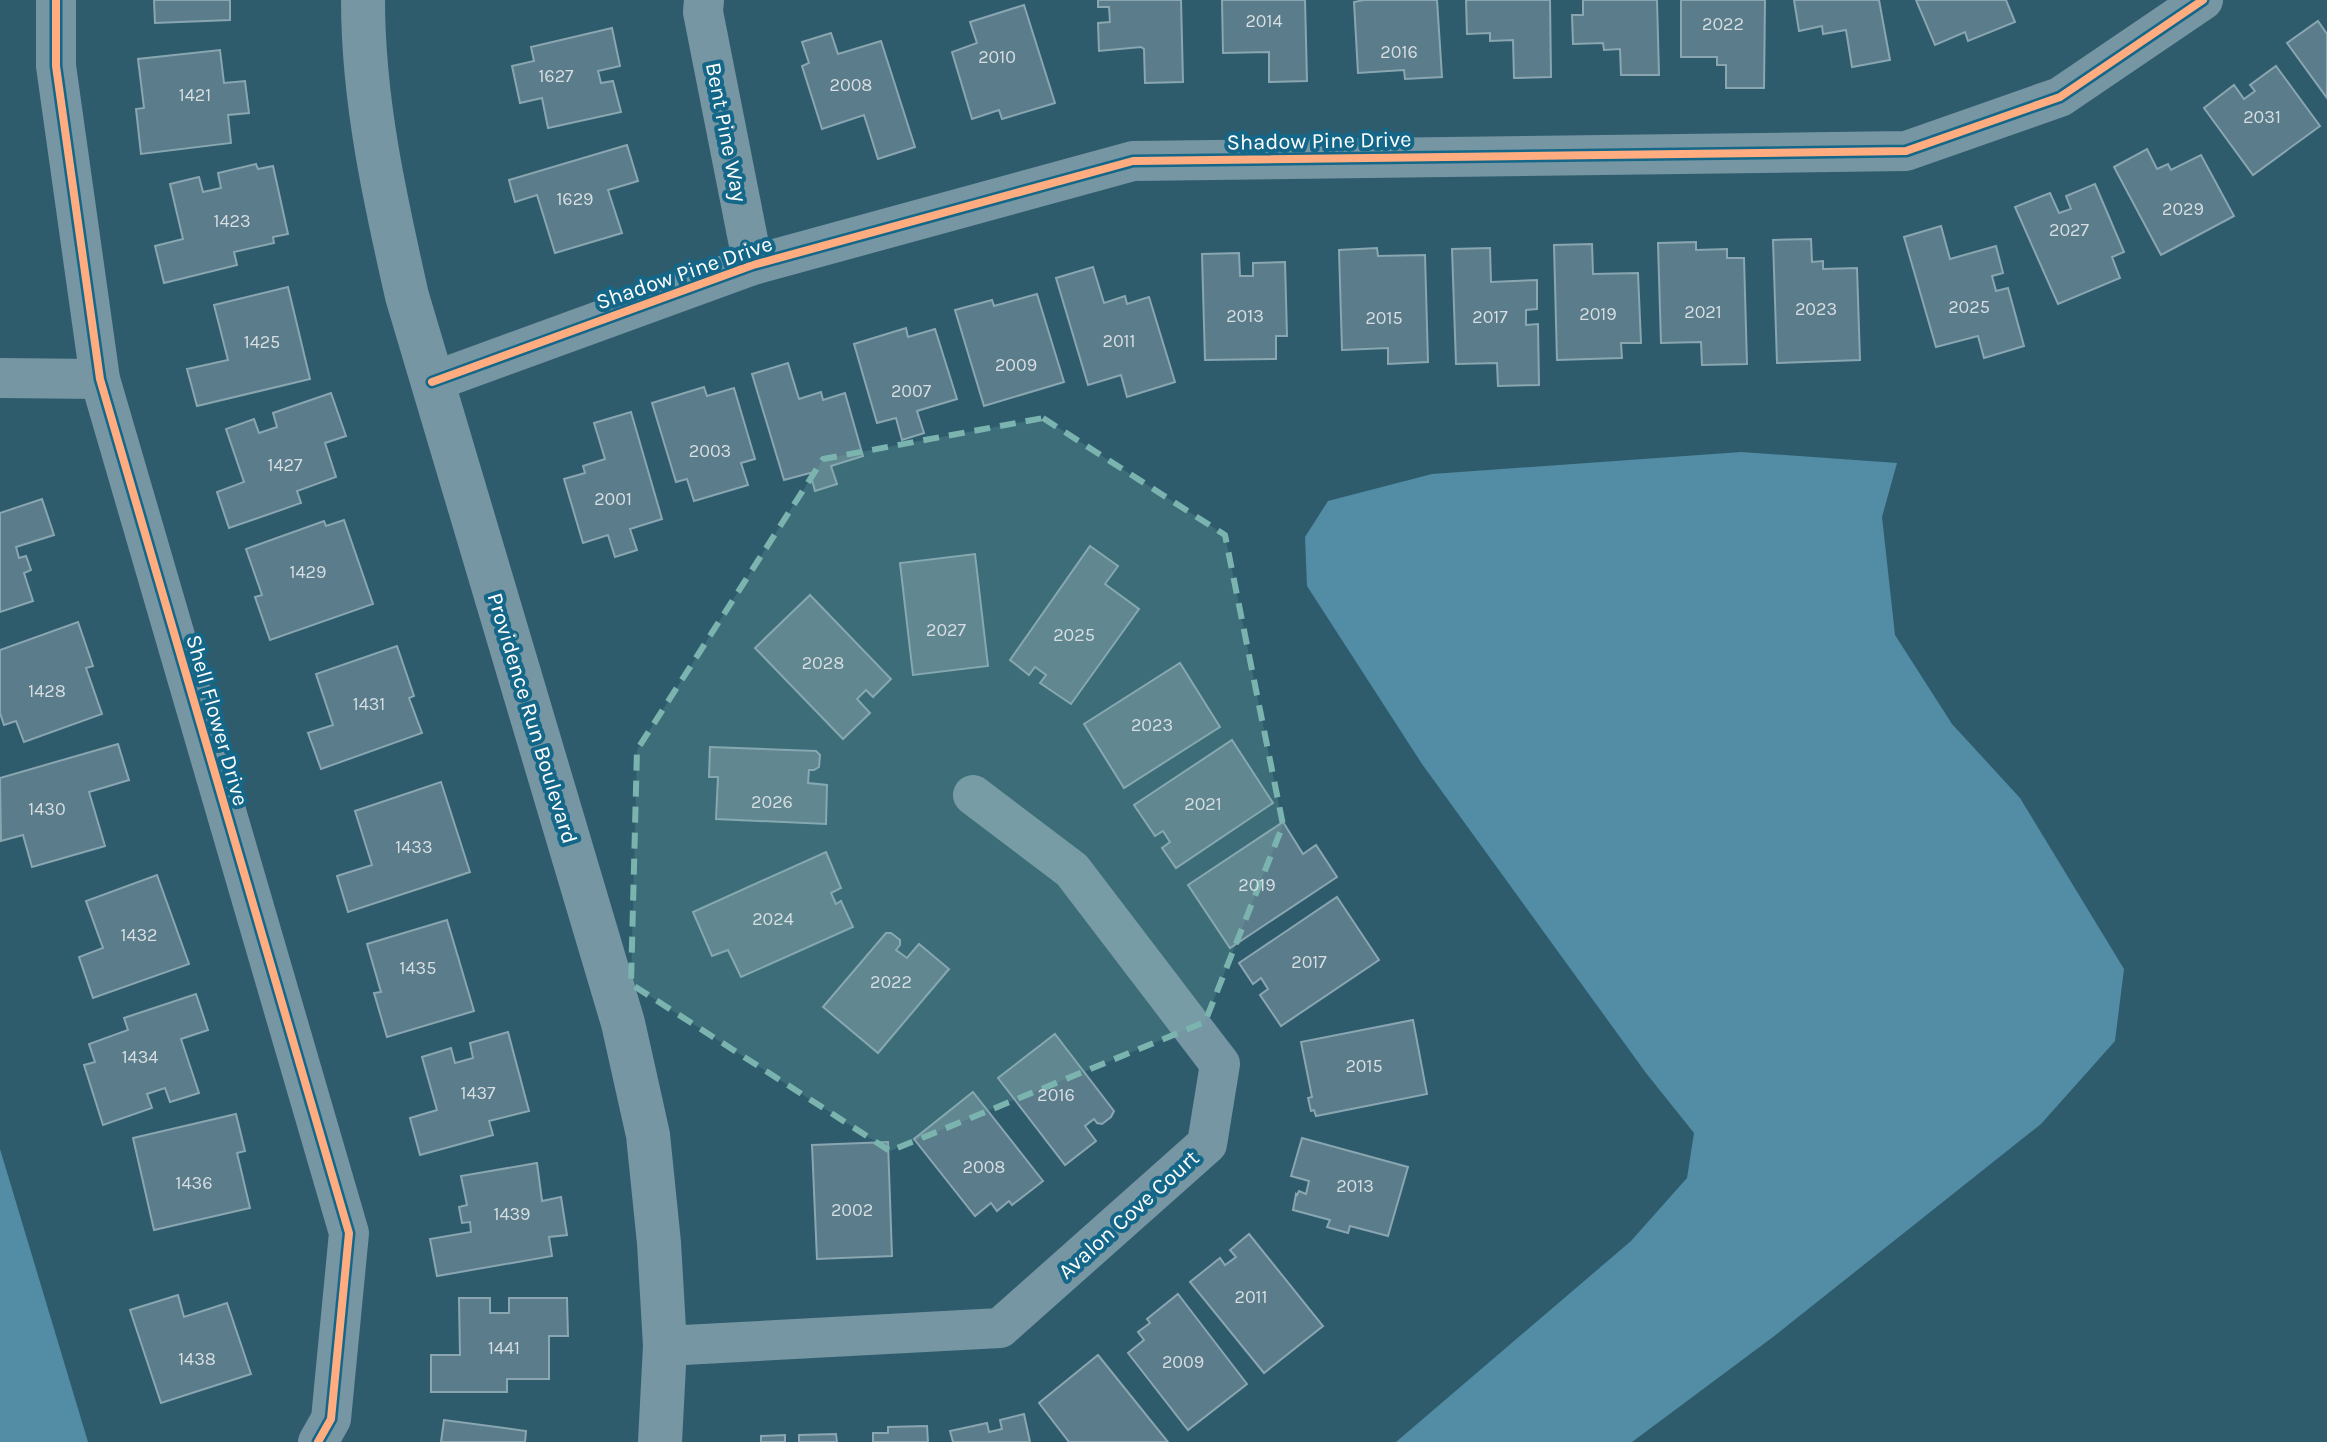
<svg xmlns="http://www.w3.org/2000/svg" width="2327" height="1442" font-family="Karla,sans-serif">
  <rect width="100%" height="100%" fill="#2f5c6d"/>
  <g fill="#528da5">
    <polygon points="1741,452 1897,463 1882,517 1895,635 1952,724 2020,798 2124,969 2115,1041 2041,1124 1773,1337 1632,1442 1396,1442 1631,1241 1687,1178 1694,1133 1646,1073 1422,764 1307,586 1305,537 1328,501 1432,474"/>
    <polygon points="0,1149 88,1442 0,1442"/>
  </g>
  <g fill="#5b7c8a" stroke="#89a6b1" stroke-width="2">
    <polygon points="154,0 230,0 230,20 155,23"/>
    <polygon points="1098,0 1181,0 1183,82 1145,83 1144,49 1141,47 1099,51 1098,23 1110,22 1109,7 1098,7"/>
    <polygon points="1222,0 1305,0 1307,81 1269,82 1269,52 1223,53"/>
    <polygon points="1364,0 1437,0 1442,77 1405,79 1404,70 1358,73 1354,2"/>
    <polygon points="1466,0 1550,0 1551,77 1514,78 1513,40 1490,41 1490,33 1467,34"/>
    <polygon points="1583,0 1657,0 1659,75 1621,75 1620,49 1604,50 1603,43 1573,44 1572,15 1583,15"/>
    <polygon points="1681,0 1765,0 1764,88 1726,88 1726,65 1717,65 1717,57 1681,57"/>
    <polygon points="1794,0 1879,0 1890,60 1852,67 1846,30 1823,34 1822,26 1799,31"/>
    <polygon points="1916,0 2006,0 2015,22 1968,41 1965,32 1935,45"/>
    <polygon points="1024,5 1055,103 1002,119 999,110 972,119 952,52 977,43 970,22"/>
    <polygon points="2318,21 2327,34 2327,98 2287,43"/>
    <polygon points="612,28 620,66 598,71 601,83 613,81 621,112 548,128 542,98 520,103 512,66 534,61 531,47"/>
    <polygon points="831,33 838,54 881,41 915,147 878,159 864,115 822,129 802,66 809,63 802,42"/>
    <polygon points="220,50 224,83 245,81 249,113 228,115 231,143 141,154 136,109 144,108 138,59"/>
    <polygon points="2276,66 2320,126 2253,175 2204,108 2234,85 2244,99 2255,91 2250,85"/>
    <polygon points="627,145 638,181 608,190 622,233 555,253 537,195 515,202 509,180"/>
    <polygon points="2147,149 2157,169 2168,164 2171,170 2201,155 2234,216 2161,255 2114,167"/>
    <polygon points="256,164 258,169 273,166 288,234 273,237 274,243 234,252 237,265 164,283 155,246 183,239 170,184 199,177 203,192 221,188 218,173"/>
    <polygon points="2095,184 2124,252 2112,257 2120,278 2058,304 2015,207 2050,193 2059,213 2071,209 2066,196"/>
    <polygon points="1941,226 1950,259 1996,246 2003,273 1992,276 1996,291 2008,288 2024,346 1984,358 1978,336 1936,347 1904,237"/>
    <polygon points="1811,239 1812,262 1823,261 1823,269 1857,268 1860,360 1777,363 1773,240"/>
    <polygon points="1696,242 1696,250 1727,249 1727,258 1744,258 1747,364 1702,365 1701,342 1661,343 1658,243"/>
    <polygon points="1592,244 1593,274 1638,273 1641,343 1621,343 1622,358 1557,360 1554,245"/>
    <polygon points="1377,248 1378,256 1425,255 1428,362 1388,364 1388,348 1342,350 1339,250"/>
    <polygon points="1490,248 1491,282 1537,280 1537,309 1526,310 1526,325 1538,324 1539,385 1498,386 1497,363 1456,364 1452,249"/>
    <polygon points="1239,253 1240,276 1253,276 1253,263 1285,262 1287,336 1276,336 1276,359 1205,360 1202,254"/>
    <polygon points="1093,267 1104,303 1125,296 1127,304 1149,297 1175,382 1127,397 1121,375 1088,385 1056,278"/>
    <polygon points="288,287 310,379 197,406 187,369 228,360 214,305"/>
    <polygon points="1037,294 1064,382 984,406 955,310 992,300 994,306"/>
    <polygon points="906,328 908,337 935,329 957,399 917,411 924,433 902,440 896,418 877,423 854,344"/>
    <polygon points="788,363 799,399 821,392 823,400 845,393 863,456 831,466 837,484 815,491 810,473 784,480 752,374"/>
    <polygon points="704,387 707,396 734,388 755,459 741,463 748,485 694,501 687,479 676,482 652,403"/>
    <polygon points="331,393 346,436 325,443 336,477 297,491 301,503 229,528 217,492 244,482 226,429 254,419 259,433 277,427 273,413"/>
    <polygon points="631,412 662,519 630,529 637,550 615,557 608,535 583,543 564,479 585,473 583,466 605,459 594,423"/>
    <polygon points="42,499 54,535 16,547 19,558 26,556 31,570 24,573 33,601 0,612 0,513"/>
    <polygon points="344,520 373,604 270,640 255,597 262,595 246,549 324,521 326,526"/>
    <polygon points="1090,546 1118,566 1105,584 1139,609 1071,704 1040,683 1046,675 1035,667 1029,675 1010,660"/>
    <polygon points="975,554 988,666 913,675 900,563"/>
    <polygon points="810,595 891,679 873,697 866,690 857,699 870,713 843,739 755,648"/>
    <polygon points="78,622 93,666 86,668 102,714 24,742 16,721 4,725 0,713 0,650"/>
    <polygon points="397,646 414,696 409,698 422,733 321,769 308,733 333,725 316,674"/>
    <polygon points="1180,663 1220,727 1124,788 1084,724"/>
    <polygon points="1232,740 1273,803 1176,868 1162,848 1170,842 1163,831 1155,836 1134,805"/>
    <polygon points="118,744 129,780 89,792 105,846 32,867 23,835 1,841 0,778"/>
    <polygon points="710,747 816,751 820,755 819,767 814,770 809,770 808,783 827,785 826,824 716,819 718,777 709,777"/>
    <polygon points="441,782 470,872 348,912 337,876 372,865 355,811"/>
    <polygon points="1283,822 1303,854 1316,845 1337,877 1230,948 1188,885"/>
    <polygon points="826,852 841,888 831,893 836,904 841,901 853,927 741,977 728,950 712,956 693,912"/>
    <polygon points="157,875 189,964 93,998 79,957 103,948 86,901"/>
    <polygon points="1337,897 1379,960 1281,1026 1260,995 1268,989 1261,978 1253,984 1239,963"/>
    <polygon points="447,920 474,1011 387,1037 374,993 381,992 367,944"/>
    <polygon points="886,933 891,933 900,940 900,945 896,950 907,958 919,944 949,969 878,1053 823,1007"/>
    <polygon points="196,994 208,1030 181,1039 199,1093 170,1102 165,1088 147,1094 152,1108 103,1125 84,1065 95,1062 89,1044 128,1030 124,1018"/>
    <polygon points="1413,1020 1427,1094 1316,1116 1314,1110 1311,1111 1308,1098 1312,1097 1301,1042"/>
    <polygon points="508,1032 529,1111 489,1121 493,1135 420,1155 410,1118 437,1110 422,1057 451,1048 455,1063 473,1058 470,1043"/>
    <polygon points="1055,1034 1114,1111 1111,1117 1102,1124 1097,1123 1094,1119 1085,1126 1096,1141 1065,1165 998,1078"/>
    <polygon points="973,1092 1043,1181 1012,1205 1009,1201 997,1211 991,1203 975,1216 914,1139"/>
    <polygon points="236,1114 245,1151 237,1153 250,1208 154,1230 133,1138"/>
    <polygon points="1302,1138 1408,1167 1388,1236 1350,1226 1348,1233 1327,1227 1330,1220 1293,1210 1296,1194 1297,1195 1299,1191 1306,1194 1309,1181 1291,1176"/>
    <polygon points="888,1142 892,1256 817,1259 812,1145"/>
    <polygon points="537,1163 542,1201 561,1197 567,1235 549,1237 552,1256 437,1276 430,1239 471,1232 470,1222 462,1223 459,1207 467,1205 461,1176"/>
    <polygon points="1249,1234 1323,1326 1264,1373 1190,1282 1220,1258 1225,1265 1236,1257 1230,1250"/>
    <polygon points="1178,1294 1247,1384 1188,1430 1128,1353 1144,1340 1138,1332 1150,1323 1147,1319"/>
    <polygon points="178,1295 184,1317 227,1303 251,1374 161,1403 130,1310"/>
    <polygon points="459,1298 490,1298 490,1313 509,1313 509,1298 567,1298 568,1336 549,1336 549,1379 507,1379 507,1392 431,1392 431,1355 460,1355"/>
    <polygon points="1098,1355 1168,1442 1069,1442 1039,1403"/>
    <polygon points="1024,1414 1030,1442 953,1442 950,1431 987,1423 989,1432 1002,1429 1000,1420"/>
    <polygon points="444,1420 526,1431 525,1442 441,1442"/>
    <polygon points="927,1426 928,1442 873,1442 873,1433 888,1433 888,1427"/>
    <polygon points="836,1434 837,1442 799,1442 799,1435"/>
    <polygon points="785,1435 785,1442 761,1442 761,1436"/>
  </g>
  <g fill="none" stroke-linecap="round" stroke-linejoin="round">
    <g stroke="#7696a3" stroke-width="40">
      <polyline points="56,0 56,66 100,379 349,1233 331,1419 318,1442"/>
      <polyline points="704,0 703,12 753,265"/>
      <polyline points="0,378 100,379"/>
      <polyline points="432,382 753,265 1133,161 1906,151 2060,97 2203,0"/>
      <polyline points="665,1346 1000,1328 1207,1144 1220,1064 1072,870 973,795"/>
    </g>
    <path stroke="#7696a3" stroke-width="44" d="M 363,0 C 363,101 385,199 407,296 L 623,1023 L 648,1135 L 659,1243 L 665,1346 L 660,1442"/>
    <g stroke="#146788" stroke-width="13">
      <g id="cycleway">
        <polyline points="56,0 56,66 100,379 349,1233 331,1419 318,1442"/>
        <polyline points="432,382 753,265 1133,161 1906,151 2060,97 2203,0"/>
      </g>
    </g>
    <use href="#cycleway" stroke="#ffac80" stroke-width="8"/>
  </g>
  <path fill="#7bb4af" fill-opacity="0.2" stroke="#7bb4af" stroke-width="6" stroke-dasharray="16 10" stroke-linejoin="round" d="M 1043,418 L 1225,535 L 1283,825 L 1205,1022 L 890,1151 L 631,984 L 637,750 L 823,459 Z"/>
  <g text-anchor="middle" stroke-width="8" stroke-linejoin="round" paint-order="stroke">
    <g font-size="18" fill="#d6dee2">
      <text x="1264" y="27">2014</text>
      <text x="1723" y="30">2022</text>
      <text x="1399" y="58">2016</text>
      <text x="997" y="63">2010</text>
      <text x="556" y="82">1627</text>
      <text x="851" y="91">2008</text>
      <text x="195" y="101">1421</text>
      <text x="2262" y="123">2031</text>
      <text x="575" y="205">1629</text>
      <text x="2183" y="215">2029</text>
      <text x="232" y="227">1423</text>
      <text x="2069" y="236">2027</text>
      <text x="1969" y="313">2025</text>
      <text x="1816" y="315">2023</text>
      <text x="1703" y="318">2021</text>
      <text x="1598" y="320">2019</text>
      <text x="1245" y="322">2013</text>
      <text x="1490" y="323">2017</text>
      <text x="1384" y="324">2015</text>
      <text x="1119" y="347">2011</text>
      <text x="262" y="348">1425</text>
      <text x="1016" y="371">2009</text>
      <text x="911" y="397">2007</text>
      <text x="710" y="457">2003</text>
      <text x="285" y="471">1427</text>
      <text x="613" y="505">2001</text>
      <text x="308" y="578">1429</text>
      <text x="946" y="636">2027</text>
      <text x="1074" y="641">2025</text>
      <text x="823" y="669">2028</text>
      <text x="47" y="697">1428</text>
      <text x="369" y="710">1431</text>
      <text x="1152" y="731">2023</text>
      <text x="772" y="808">2026</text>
      <text x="1203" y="810">2021</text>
      <text x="47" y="815">1430</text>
      <text x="414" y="853">1433</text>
      <text x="1257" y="891">2019</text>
      <text x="773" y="925">2024</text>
      <text x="139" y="941">1432</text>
      <text x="1309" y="968">2017</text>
      <text x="418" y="974">1435</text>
      <text x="891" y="988">2022</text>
      <text x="140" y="1063">1434</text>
      <text x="1364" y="1072">2015</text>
      <text x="478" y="1099">1437</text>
      <text x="1056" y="1101">2016</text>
      <text x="984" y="1173">2008</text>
      <text x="194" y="1189">1436</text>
      <text x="1355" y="1192">2013</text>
      <text x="852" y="1216">2002</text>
      <text x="512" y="1220">1439</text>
      <text x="1251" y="1303">2011</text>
      <text x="504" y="1354">1441</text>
      <text x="197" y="1365">1438</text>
      <text x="1183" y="1368">2009</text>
    </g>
    <g font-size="22" fill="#fff" stroke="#146788">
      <text transform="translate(727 132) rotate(79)" y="8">Bent Pine Way</text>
      <text transform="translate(1319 140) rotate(-1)" y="8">Shadow Pine Drive</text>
      <text transform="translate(684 272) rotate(-19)" y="8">Shadow Pine Drive</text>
      <text transform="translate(533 718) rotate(73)" y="8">Providence Run Boulevard</text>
      <text transform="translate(218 720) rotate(74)" y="8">Shell Flower Drive</text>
      <text transform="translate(1128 1214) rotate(-42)" y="8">Avalon Cove Court</text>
    </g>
  </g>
</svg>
